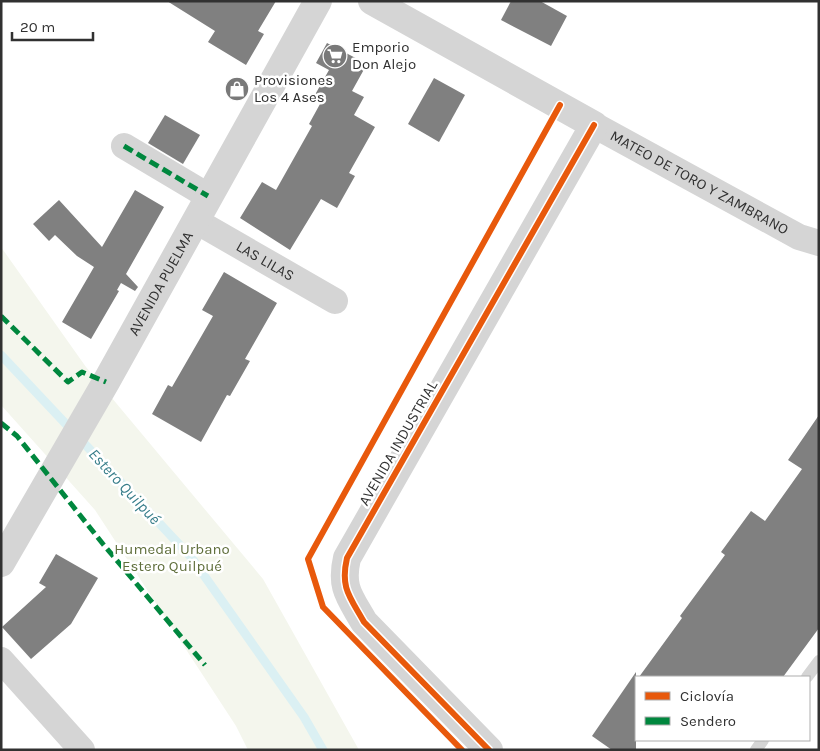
<svg xmlns="http://www.w3.org/2000/svg" width="820" height="751" font-family="Karla,sans-serif">
  <rect width="100%" height="100%" fill="#fff"/>
  <polygon fill="#f4f6ed" points="1,247 86,367 263,579 359,750 248,750 236,726 95,510 1,405"/>
  <g fill="none" stroke-linecap="round" stroke-linejoin="round">
    <polyline stroke="#dbf0f3" stroke-width="9" points="1,355 191,557 304,717 323,750"/>
  </g>
  <g fill="#808080">
    <polygon points="167,1 276,1 258,31 264,34 246,65 208,42 215,31"/>
    <polygon points="511,1 540,1 567,16 551,46 501,20"/>
    <polygon points="327,43 367,64 352,91 364,97 354,115 375,127 349,173 355,176 337,208 321,199 290,250 240,218 262,182 276,190 312,126 309,124 320,104 312,100 329,70 316,63"/>
    <polygon points="434,78 465,95 439,142 408,124"/>
    <polygon points="165,115 200,135 183,164 148,143"/>
    <polygon points="135,190 164,207 126,274 138,287 135,291 121,283 117,290 119,291 91,339 62,322 94,267 77,256 55,235 49,241 33,224 59,200 102,247"/>
    <polygon points="224,272 277,303 245,359 250,361 230,396 227,395 201,442 152,414 168,385 172,387 213,316 202,310"/>
    <polygon points="819,415 819,628 783,677 639,677 682,618 680,616 725,555 721,552 751,511 765,521 802,469 788,460"/>
    <polygon points="56,554 98,578 71,624 31,659 2,627 46,587 39,583"/>
    <polygon points="636,672 636,750 612,750 592,736"/>
  </g>
  <g fill="none" stroke-linecap="round" stroke-linejoin="round">
    <g stroke="#d5d5d5" stroke-width="12">
      <polyline points="807,677 819,661"/>
      <polyline points="756,750 763,740"/>
    </g>
    <g stroke="#d5d5d5" stroke-width="26">
      <path id="s1" d="M 594,125 L 799,237 L 819,243"/>
      <polyline points="124,146 208,196"/>
      <path id="s2" d="M 196,221 L 335,301"/>
      <polyline points="1,660 82,750"/>
    </g>
    <g stroke="#d5d5d5" stroke-width="28">
      <path d="M 372,1 L 594,125 L 347,558 C 340,588 350,597 364,622 L 489,750"/>
      <path id="s3" d="M 1,563 L 106,382 L 318,1"/>
    </g>
    <g stroke="#00873e" stroke-width="5" stroke-dasharray="10 5" stroke-linecap="butt">
      <polyline points="124,146 208,196"/>
      <polyline points="1,316 68,382 82,372 106,382"/>
      <polyline points="1,423 17,436 103,544 205,665"/>
    </g>
    <g stroke="#fff" stroke-width="9">
      <g id="cycleway">
        <polyline points="462,750 323,607 308,559 560,105"/>
        <path d="M 489,750 L 364,622 C 350,597 340,588 347,558 L 594,125"/>
      </g>
    </g>
    <use href="#cycleway" stroke="#e8590c" stroke-width="6"/>
  </g>
  <defs>
    <g id="supermarket-disc" transform="scale(1.25)"><circle r="9.5" fill="#797979" stroke="#fff"/><path d="M-6-5.5h2.5l.6 2H6L4.5 2H-2.5L-4.4-4H-6ZM-1.5 3.2a1.3 1.3 0 1 0 .1 0ZM3 3.2a1.3 1.3 0 1 0 .1 0Z" fill="#fff"/></g>
    <g id="shop-disc" transform="scale(1.25)"><circle r="9.5" fill="#797979" stroke="#fff"/><path d="M-5-2.5h2.3a2.7 3.5 0 0 1 5.4 0H5L5.5 6h-11ZM-1.5-2.5h3a1.5 2.3 0 0 0-3 0Z" fill="#fff"/></g>
  </defs>
  <g fill-rule="evenodd">
    <use href="#supermarket-disc" x="335" y="56"/>
    <use href="#shop-disc" x="237" y="89"/>
  </g>
  <g text-anchor="middle" stroke-width="5" stroke-linejoin="round" paint-order="stroke">
    <g font-size="15" fill="#313131" stroke="#fff" text-anchor="start">
      <text x="352" y="52">Emporio<tspan x="352" dy="17">Don Alejo</tspan></text>
      <text x="254" y="85">Provisiones<tspan x="254" dy="17">Los 4 Ases</tspan></text>
    </g>
    <g font-size="15" fill="#313131" stroke="#fff">
      <text dy="5" stroke="none"><textPath href="#s1" startOffset="120">MATEO DE TORO Y ZAMBRANO</textPath></text>
      <text dy="5" stroke="none"><textPath href="#s2" startOffset="80">LAS LILAS</textPath></text>
      <text dy="5" stroke="none"><textPath href="#s3" startOffset="322">AVENIDA PUELMA</textPath></text>
      <text transform="translate(398 443) rotate(-60)" y="5">AVENIDA INDUSTRIAL</text>
    </g>
    <g font-size="15" fill="#606f3c" stroke="#fff">
      <text x="172" y="554">Humedal Urbano<tspan x="172" dy="17">Estero Quilpué</tspan></text>
    </g>
    <g font-size="16" font-style="italic" fill="#377d8a" stroke="#fff">
      <text transform="translate(125 486) rotate(47)" y="6">Estero Quilpué</text>
    </g>
  </g>
  <rect width="820" height="751" fill="none" stroke="#313131" stroke-width="5"/>
  <rect x="635" y="676" width="175" height="65" fill="#ffffff" stroke="#adadad"/>
  <rect x="645" y="692" width="25" height="8" fill="#e8590c" stroke="#adadad"/>
  <text x="680" y="701" font-size="15" fill="#313131">Ciclovía</text>
  <rect x="645" y="717" width="25" height="8" fill="#00873e" stroke="#adadad"/>
  <text x="680" y="726" font-size="15" fill="#313131">Sendero</text>
  <path d="M12 32v8h81v-8" fill="none" stroke="#313131" stroke-width="2.5"/>
  <text x="20" y="32" font-size="15" fill="#313131" stroke="#ffffff" stroke-width="4" paint-order="stroke">20 m</text>
</svg>
